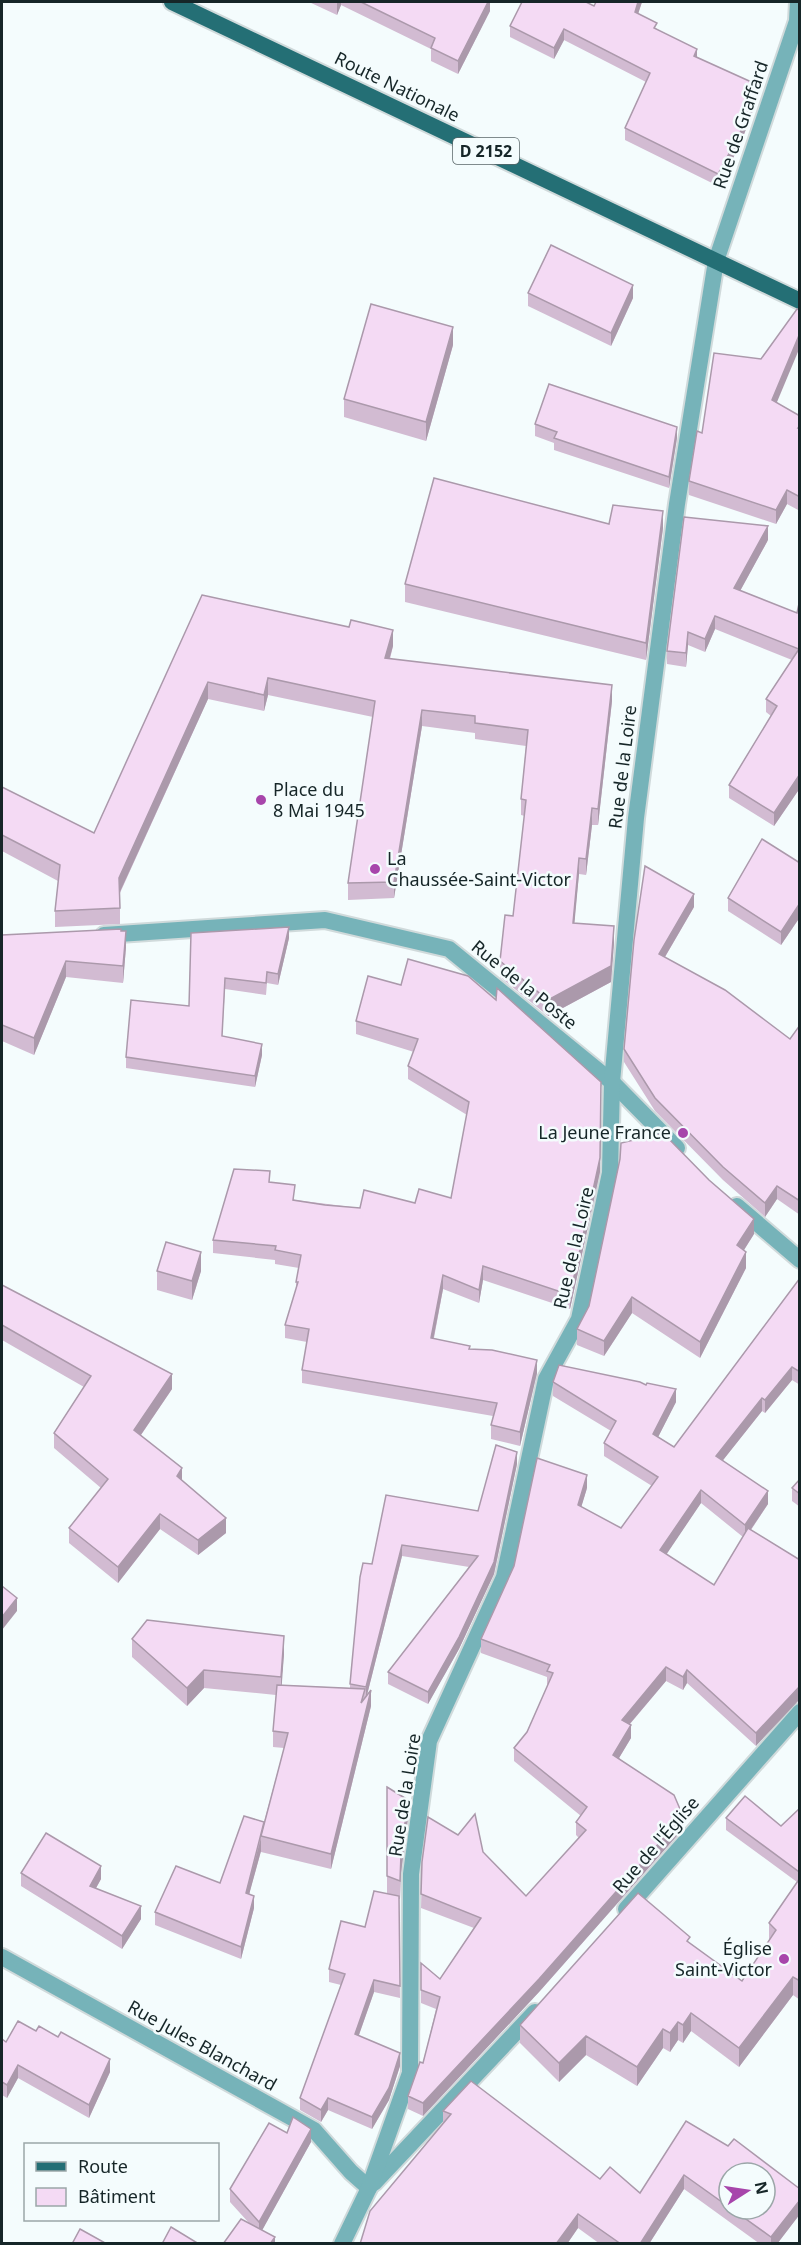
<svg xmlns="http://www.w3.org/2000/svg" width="801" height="2245" font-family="'Noto Sans',sans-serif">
  <rect width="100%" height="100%" fill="#f4fcfd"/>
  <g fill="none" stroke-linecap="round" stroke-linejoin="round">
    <g stroke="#d0dadb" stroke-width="20">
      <g id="minor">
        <polyline points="104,935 325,920 449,949 612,1082 677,1148"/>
        <polyline points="737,1206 800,1260"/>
        <polyline points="626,1909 800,1712"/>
        <polyline points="2,1957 314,2130 351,2172 369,2188"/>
        <polyline points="374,2183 535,2012"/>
        <polyline points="342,2244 369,2188 410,2073 411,1874 429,1741 504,1577 546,1379 579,1319 610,1173 612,1082 636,818 677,504 716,261 797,21 798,2"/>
      </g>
    </g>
    <g stroke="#d0dadb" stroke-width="20">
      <polyline id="primary" points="172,2 800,301"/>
    </g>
    <use href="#minor" stroke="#76b3b9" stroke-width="16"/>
    <use href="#primary" stroke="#246f75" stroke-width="16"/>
  </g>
  <g fill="#d2bbd2" fill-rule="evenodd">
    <polygon points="309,2 490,2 490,11 458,74 431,61 431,49 341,5 337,15"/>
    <polygon points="642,2 638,14 657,29 697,58 758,97 740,145 718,186 625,140 625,128 646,82 564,40 554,59 510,37 510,26 594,6"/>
    <polygon points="528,293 633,298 611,346 528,306"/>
    <polygon points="453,345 426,441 344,417 344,399"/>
    <polygon points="777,403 800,416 800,511 787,504 776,524 689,495 689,481 702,433"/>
    <polygon points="535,424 677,438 669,488 554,450 554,443 535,436"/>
    <polygon points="609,524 663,528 646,660 405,602 405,584"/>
    <polygon points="768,540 740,591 797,613 800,599 800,788 774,826 729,798 729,785 771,716 766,712 766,699 792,660 715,629 705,652 688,645 686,667 667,664 667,651"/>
    <polygon points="202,595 393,646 390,659 612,701 598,825 592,825 586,875 579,874 574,923 614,943 611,982 548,1016 500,977 500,961 513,916 525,816 521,815 521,799 526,746 475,739 475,733 422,726 394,898 348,900 348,883 373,717 268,695 264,711 208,699 120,893 120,924 55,927 55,911 58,881 2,851 2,787 94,833"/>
    <polygon points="800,863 800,917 781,945 728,911 728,898"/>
    <polygon points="694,907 665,957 790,1039 800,1025 800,1215 777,1199 765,1217 723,1180 655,1111 624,1062 624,1049 634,940"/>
    <polygon points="121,931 126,947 123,983 66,977 34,1055 2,1041 2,935"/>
    <polygon points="191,933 289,938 278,985 267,983 266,995 225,989 222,1037 262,1055 255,1087 126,1068 126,1057 189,1006"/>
    <polygon points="368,976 600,1172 570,1309 483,1280 479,1303 443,1289 434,1338 470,1349 537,1373 520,1446 491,1439 491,1425 493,1416 302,1383 302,1370 307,1342 285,1338 285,1325 296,1290 296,1282 299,1268 275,1264 275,1260 213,1253 213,1240 270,1182 295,1200 360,1208 415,1203 451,1198 467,1115 408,1079 408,1066 414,1052 356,1034 356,1021"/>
    <polygon points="754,1234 744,1250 746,1268 700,1358 632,1313 604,1356 577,1345 577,1329 589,1306"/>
    <polygon points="157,1271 201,1271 192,1300 157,1290"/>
    <path d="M 800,1278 L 800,1385 L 792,1380 L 765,1413 L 762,1411 L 723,1460 L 768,1504 L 751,1530 L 800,1560 L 756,1746 L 687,1683 L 683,1690 L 666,1681 L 630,1724 L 631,1738 L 619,1758 L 683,1829 L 539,1992 L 423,2116 L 408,2109 L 408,2096 L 423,2063 L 436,2009 L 421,2003 L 421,1963 L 440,1979 L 474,1928 L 421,1908 L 422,1862 L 483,1852 L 526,1896 L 579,1838 L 576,1835 L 576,1822 L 581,1816 L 514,1761 L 514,1748 L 527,1732 L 548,1685 L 547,1684 L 547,1677 L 481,1653 L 481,1639 L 587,1488 L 581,1507 L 621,1528 L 652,1486 L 604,1456 L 604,1443 L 611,1431 L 553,1396 L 553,1382 L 676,1402 L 658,1437 L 674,1447 ZM 701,1503 L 743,1537 L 714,1585 L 666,1554 Z"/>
    <polygon points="2,1285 172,1389 141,1435 182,1480 226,1533 198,1555 160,1529 118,1583 69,1543 69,1528 101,1488 54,1448 54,1433 84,1387 2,1340"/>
    <polygon points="517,1464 494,1574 459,1649 428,1704 388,1684 388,1672 469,1567 402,1556 367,1695 371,1706 331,1869 261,1852 261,1851 249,1894 254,1908 241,1959 155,1925 155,1912 220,1883 264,1822 284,1748 273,1747 273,1731 276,1695 204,1688 187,1706 132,1657 132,1639 284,1654 281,1685 350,1688 350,1684 372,1564 386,1495 478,1511"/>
    <polygon points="800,1479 800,1507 792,1501 792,1488"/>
    <polygon points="387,1787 408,1818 401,1873 400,1899 399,1899 400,1998 374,1992 359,2035 400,2066 389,2100 372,2129 328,2110 321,2122 300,2110 300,2098 341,1985 329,1982 329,1969 365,1927 387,1894"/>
    <polygon points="800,1808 800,2000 793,1995 739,2067 691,2031 683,2043 678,2040 670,2052 663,2048 637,2086 586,2055 559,2082 520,2043 520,2025 690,1943 742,1981 769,1941 769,1923 797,1882 726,1830 726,1818 781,1826"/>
    <polygon points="21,1873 101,1879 96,1888 141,1919 122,1949 21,1886"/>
    <polygon points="2,2039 6,2042 110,2072 89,2118 18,2078 7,2098 2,2095"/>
    <path d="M 443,2111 L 600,2179 L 640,2193 L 686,2121 L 800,2189 L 800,2214 L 777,2244 L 760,2244 L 684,2189 L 649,2244 L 600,2244 L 578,2228 L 567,2244 L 360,2244 L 443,2124 ZM 729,2173 L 765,2209 L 729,2209 Z"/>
    <polygon points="287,2133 311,2142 262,2230 275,2244 249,2223 230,2202 230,2189"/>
  </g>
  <g fill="#ab99ab">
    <polygon points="337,2 341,2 341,5 337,15"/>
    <polygon points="488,2 490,2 490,11 458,74 458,61"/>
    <polygon points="638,2 642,2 635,23 635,12"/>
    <polygon points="564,29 564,40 554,59 554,48"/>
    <polygon points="697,49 697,60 694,56"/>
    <polygon points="758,85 758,97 740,145 718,186 718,174"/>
    <polygon points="633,285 633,298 611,346 611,333"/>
    <polygon points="453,327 453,345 426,441 426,422"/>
    <polygon points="800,333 800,347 772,414 772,400"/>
    <polygon points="677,427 677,438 669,488 669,477"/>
    <polygon points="787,490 787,504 776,524 776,510"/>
    <polygon points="663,511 663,528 646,660 646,643"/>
    <polygon points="768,526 768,540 734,602 734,588"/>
    <polygon points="715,616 715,629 705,652 705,639"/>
    <polygon points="393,630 393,646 385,674 385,658"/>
    <polygon points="688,632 688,645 686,667 686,653"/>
    <polygon points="268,678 268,695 264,711 264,695"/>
    <polygon points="208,682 208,699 119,894 119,878"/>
    <polygon points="612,685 612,701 598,825 598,809"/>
    <polygon points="422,710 422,726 394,898 394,882"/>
    <polygon points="800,774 800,788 774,826 774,813"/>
    <polygon points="592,808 592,825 586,875 586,859"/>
    <polygon points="579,858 579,874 573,939 573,923"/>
    <polygon points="694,894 694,907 659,967 659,954"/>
    <polygon points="800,903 800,917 781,945 781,932"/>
    <polygon points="614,926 614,943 611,982 548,1016 548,1000"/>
    <polygon points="289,927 289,938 278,985 278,974"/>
    <polygon points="126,931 126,947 123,983 123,966"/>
    <polygon points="66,961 66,977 34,1055 34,1038"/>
    <polygon points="262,1044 262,1055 255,1087 255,1076"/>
    <polygon points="601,1082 600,1172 570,1309 570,1295"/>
    <polygon points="777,1186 777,1199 765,1217 765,1203"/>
    <polygon points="754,1219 754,1234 737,1261 737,1245"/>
    <polygon points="201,1252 201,1271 192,1300 192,1281"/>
    <polygon points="746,1252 746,1268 700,1358 700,1342"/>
    <polygon points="483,1266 483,1280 479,1303 479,1290"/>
    <polygon points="443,1275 443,1289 431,1351 431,1338"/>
    <polygon points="632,1297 632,1313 604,1356 604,1341"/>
    <polygon points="537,1360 537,1373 520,1446 520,1432"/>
    <polygon points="792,1367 792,1380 765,1413 765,1400"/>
    <polygon points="172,1374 172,1389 134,1445 134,1430"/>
    <polygon points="676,1389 676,1402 653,1447 653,1434"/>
    <polygon points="762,1398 762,1411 716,1469 716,1456"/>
    <polygon points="517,1452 517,1464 494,1574 459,1649 428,1704 428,1692"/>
    <polygon points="182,1468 182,1484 177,1476"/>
    <polygon points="587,1475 587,1488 578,1518 578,1505"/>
    <polygon points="701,1490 701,1503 660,1564 660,1550"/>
    <polygon points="768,1491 768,1504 745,1538 745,1525"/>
    <polygon points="160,1514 160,1529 118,1583 118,1567"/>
    <polygon points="226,1518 226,1533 198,1555 198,1540"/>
    <polygon points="402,1545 402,1556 366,1699 366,1687"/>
    <polygon points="17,1598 17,1611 2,1630 2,1617"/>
    <polygon points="284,1636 284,1654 281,1696 281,1677"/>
    <polygon points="666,1667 666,1681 622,1733 622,1720"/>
    <polygon points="204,1670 204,1688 187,1706 187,1688"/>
    <polygon points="687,1670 687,1683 683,1690 683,1677"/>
    <polygon points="800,1686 800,1699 756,1746 756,1733"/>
    <polygon points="371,1690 371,1706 331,1869 331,1854"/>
    <polygon points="631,1725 631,1738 613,1768 613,1755"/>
    <polygon points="408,1800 408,1818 401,1873 400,1899 401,1854"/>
    <polygon points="683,1816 683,1829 539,1992 423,2116 423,2103"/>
    <polygon points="261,1838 261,1851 246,1906 246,1893"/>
    <polygon points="101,1866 101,1879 90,1899 90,1886"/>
    <polygon points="254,1896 254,1908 241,1959 241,1947"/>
    <polygon points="141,1906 141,1919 122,1949 122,1936"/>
    <polygon points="793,1977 793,1995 739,2067 739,2048"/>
    <polygon points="374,1980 374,1992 355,2046 355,2034"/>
    <polygon points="691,2013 691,2031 683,2043 683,2025"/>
    <polygon points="678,2022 678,2040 670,2052 670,2033"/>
    <polygon points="663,2029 663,2048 637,2086 637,2067"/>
    <polygon points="586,2036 586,2055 559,2082 559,2063"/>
    <polygon points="400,2053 400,2066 389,2100 372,2129 372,2117"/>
    <polygon points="110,2059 110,2072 89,2118 89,2105"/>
    <polygon points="18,2065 18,2078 7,2098 7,2085"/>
    <polygon points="328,2098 328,2110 321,2122 321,2110"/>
    <polygon points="311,2129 311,2142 259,2236 259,2222"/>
    <polygon points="684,2175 684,2189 649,2244 640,2244"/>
    <polygon points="800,2200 800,2214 777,2244 771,2244 771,2237"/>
    <polygon points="578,2214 578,2228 567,2244 556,2244"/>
    <polygon points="275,2237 275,2244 270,2244"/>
  </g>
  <g fill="#f4daf4" stroke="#ab99ab" stroke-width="1.5">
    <polygon points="361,2 488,2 458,61 431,48 435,38"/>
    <polygon points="522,2 586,2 594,6 596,2 638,2 635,12 657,23 654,28 697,49 694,56 758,85 740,133 718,174 625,128 650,73 564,29 554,48 510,26"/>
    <polygon points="551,245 633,285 611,333 528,293"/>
    <polygon points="371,304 453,327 426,422 344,399"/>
    <polygon points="797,309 800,311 800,333 772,400 800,416 800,425 798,428 800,428 800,497 787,490 776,510 689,481 697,431 702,433 714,353 761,359"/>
    <polygon points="549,384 677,427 669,477 554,438 557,432 535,424"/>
    <polygon points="434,478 609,524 613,505 663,511 646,643 405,584"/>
    <polygon points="684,517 768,526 734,588 797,613 800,599 800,774 774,813 729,785 777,706 766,699 799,649 715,616 705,639 688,632 686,653 667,651"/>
    <polygon points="202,595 349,627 351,620 393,630 385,658 612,685 598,809 592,808 586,859 579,858 573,923 614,926 611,966 548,1000 500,961 505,915 513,916 526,800 521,799 528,730 475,723 475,716 422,710 394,882 348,883 375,701 268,678 264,695 208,682 119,878 120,908 55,911 60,865 2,835 2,787 94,833"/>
    <polygon points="762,839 800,863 800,903 781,932 728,898"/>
    <polygon points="645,866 694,894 659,954 725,990 790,1039 800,1025 800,1201 777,1186 765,1203 723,1167 655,1098 624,1049 634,940"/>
    <polygon points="289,927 278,974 267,972 266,983 225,978 222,1036 262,1044 255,1076 126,1057 131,1000 189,1006 191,933"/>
    <polygon points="121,929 121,931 126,931 123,966 66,961 34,1038 2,1025 2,935"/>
    <polygon points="408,959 468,976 496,1000 497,988 601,1082 600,1158 570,1295 483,1266 479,1290 443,1275 431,1338 470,1346 469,1349 492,1350 537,1360 520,1432 491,1425 497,1403 302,1370 309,1329 285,1325 298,1282 296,1282 301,1255 275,1250 276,1246 213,1240 234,1169 270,1171 269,1182 295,1185 293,1200 325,1205 360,1208 364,1190 415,1203 419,1189 451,1198 469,1102 408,1066 418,1039 356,1021 368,976 401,985"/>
    <polygon points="663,1133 709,1180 754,1219 737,1245 746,1252 700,1342 632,1297 604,1341 577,1329 589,1306 620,1159 621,1143"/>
    <polygon points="166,1242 201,1252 192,1281 157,1271"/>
    <polygon points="800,1278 800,1372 792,1367 765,1400 762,1398 716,1456 768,1491 745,1525 701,1490 660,1550 714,1585 748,1528 800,1560 800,1686 756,1733 687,1670 683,1677 666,1667 622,1720 631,1725 613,1755 674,1795 683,1816 539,1979 423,2103 408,2096 420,2062 423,2063 440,1997 421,1990 421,1963 440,1979 481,1918 421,1894 422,1862 428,1817 458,1835 475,1814 483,1852 526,1896 586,1830 576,1822 587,1807 514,1748 527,1732 553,1673 547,1671 550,1665 481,1639 514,1566 537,1458 587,1475 578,1505 621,1528 658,1477 604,1443 616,1421 553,1382 559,1365 640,1382 646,1385 647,1383 676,1389 653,1434 674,1447"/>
    <polygon points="2,1285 172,1374 134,1430 182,1468 177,1476 226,1518 198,1540 160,1514 118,1567 69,1528 108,1479 54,1433 91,1376 2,1325"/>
    <polygon points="496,1445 517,1452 494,1562 459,1637 428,1692 388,1672 478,1556 402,1545 366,1687 350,1684 360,1577 363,1563 372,1564 386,1495 478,1511"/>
    <polygon points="800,1479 800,1494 792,1488"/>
    <polygon points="2,1586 17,1598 2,1617"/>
    <polygon points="147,1620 284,1636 281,1677 204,1670 187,1688 132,1639"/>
    <polygon points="277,1685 365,1689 361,1703 371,1690 331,1854 261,1836 288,1733 273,1731"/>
    <polygon points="387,1787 408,1800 401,1854 400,1881 387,1876"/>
    <polygon points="745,1796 781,1826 800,1808 800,1870 798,1871 726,1818"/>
    <polygon points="244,1816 264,1822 246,1893 254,1896 241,1947 155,1912 176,1866 220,1883"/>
    <polygon points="46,1833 101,1866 90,1886 141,1906 122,1936 21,1873"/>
    <polygon points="800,1878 800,1981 793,1977 739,2048 691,2013 683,2025 678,2022 670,2033 663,2029 637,2067 586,2036 559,2063 520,2025 638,1893 690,1937 687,1941 742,1981 776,1930 769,1923"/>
    <polygon points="374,1891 399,1896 400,1986 374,1980 355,2034 400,2053 389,2088 372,2117 328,2098 321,2110 300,2098 345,1974 329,1969 341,1921 365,1927"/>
    <polygon points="18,2021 36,2031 39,2026 58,2037 61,2032 110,2059 89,2105 18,2065 7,2085 2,2082 2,2039 6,2042"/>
    <polygon points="471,2081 600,2179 610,2167 640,2193 686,2121 728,2146 734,2139 800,2189 800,2200 771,2237 732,2209 765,2209 765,2173 729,2173 729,2207 684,2175 640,2244 621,2244 578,2214 556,2244 360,2244 370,2211 451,2114 443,2111"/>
    <polygon points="293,2117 311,2129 259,2222 230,2189 269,2123 287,2133"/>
    <polygon points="241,2219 275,2237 270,2244 223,2244"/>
    <polygon points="171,2227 199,2244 162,2244"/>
    <polygon points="80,2229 107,2244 72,2244"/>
  </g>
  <g fill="#a745ab" stroke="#f4fcfd" stroke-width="2">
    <circle cx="261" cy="800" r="6"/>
    <circle cx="375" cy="869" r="6"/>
    <circle cx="683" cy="1133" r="6"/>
    <circle cx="784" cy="1959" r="6"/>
  </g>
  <g text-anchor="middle" stroke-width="5" stroke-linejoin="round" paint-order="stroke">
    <rect fill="#f4fcfd" stroke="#596668" stroke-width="1.5" x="453" y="138" width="66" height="26" rx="4.5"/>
    <g font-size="16" font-weight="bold" fill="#162628">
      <text x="486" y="157">D 2152</text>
    </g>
    <g font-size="18" fill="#162628" stroke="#f4fcfd">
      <text transform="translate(397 87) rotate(26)" y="6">Route Nationale</text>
      <text transform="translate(741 125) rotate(-71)" y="6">Rue de Graffard</text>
      <text transform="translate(623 767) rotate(-83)" y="6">Rue de la Loire</text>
      <text transform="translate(524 985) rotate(39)" y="6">Rue de la Poste</text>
      <text transform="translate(574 1248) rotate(-77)" y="6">Rue de la Loire</text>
      <text transform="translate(405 1795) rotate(-81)" y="6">Rue de la Loire</text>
      <text transform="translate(656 1845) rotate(-49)" y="6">Rue de l'Église</text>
      <text transform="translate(202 2046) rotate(29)" y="6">Rue Jules Blanchard</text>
    </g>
    <g font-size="18" fill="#162628" stroke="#f4fcfd" text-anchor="start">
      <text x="273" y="796">Place du<tspan x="273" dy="21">8 Mai 1945</tspan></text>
      <text x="387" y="865">La<tspan x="387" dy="21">Chaussée-Saint-Victor</tspan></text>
      <text x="671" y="1139" text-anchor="end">La Jeune France</text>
      <text x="772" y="1955" text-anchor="end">Église<tspan x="772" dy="21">Saint-Victor</tspan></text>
    </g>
  </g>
  <rect width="801" height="2245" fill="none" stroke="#162628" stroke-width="6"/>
  <rect x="24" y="2143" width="195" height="78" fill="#f4fcfd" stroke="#9ba6a8" stroke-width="1.5"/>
  <rect x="36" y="2162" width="30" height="9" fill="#246f75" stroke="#9ba6a8" stroke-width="1.5"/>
  <text x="78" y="2173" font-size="18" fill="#162628">Route</text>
  <rect x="36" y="2188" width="30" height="18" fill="#f4daf4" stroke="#9ba6a8" stroke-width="1.5"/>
  <text x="78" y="2203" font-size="18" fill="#162628">Bâtiment</text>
  <g transform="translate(747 2191) rotate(78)"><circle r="28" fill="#f4fcfd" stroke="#9ba6a8" stroke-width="1.5"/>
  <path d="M0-4.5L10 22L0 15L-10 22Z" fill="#a745ab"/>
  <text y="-9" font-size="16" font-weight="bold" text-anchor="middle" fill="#162628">N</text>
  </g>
</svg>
